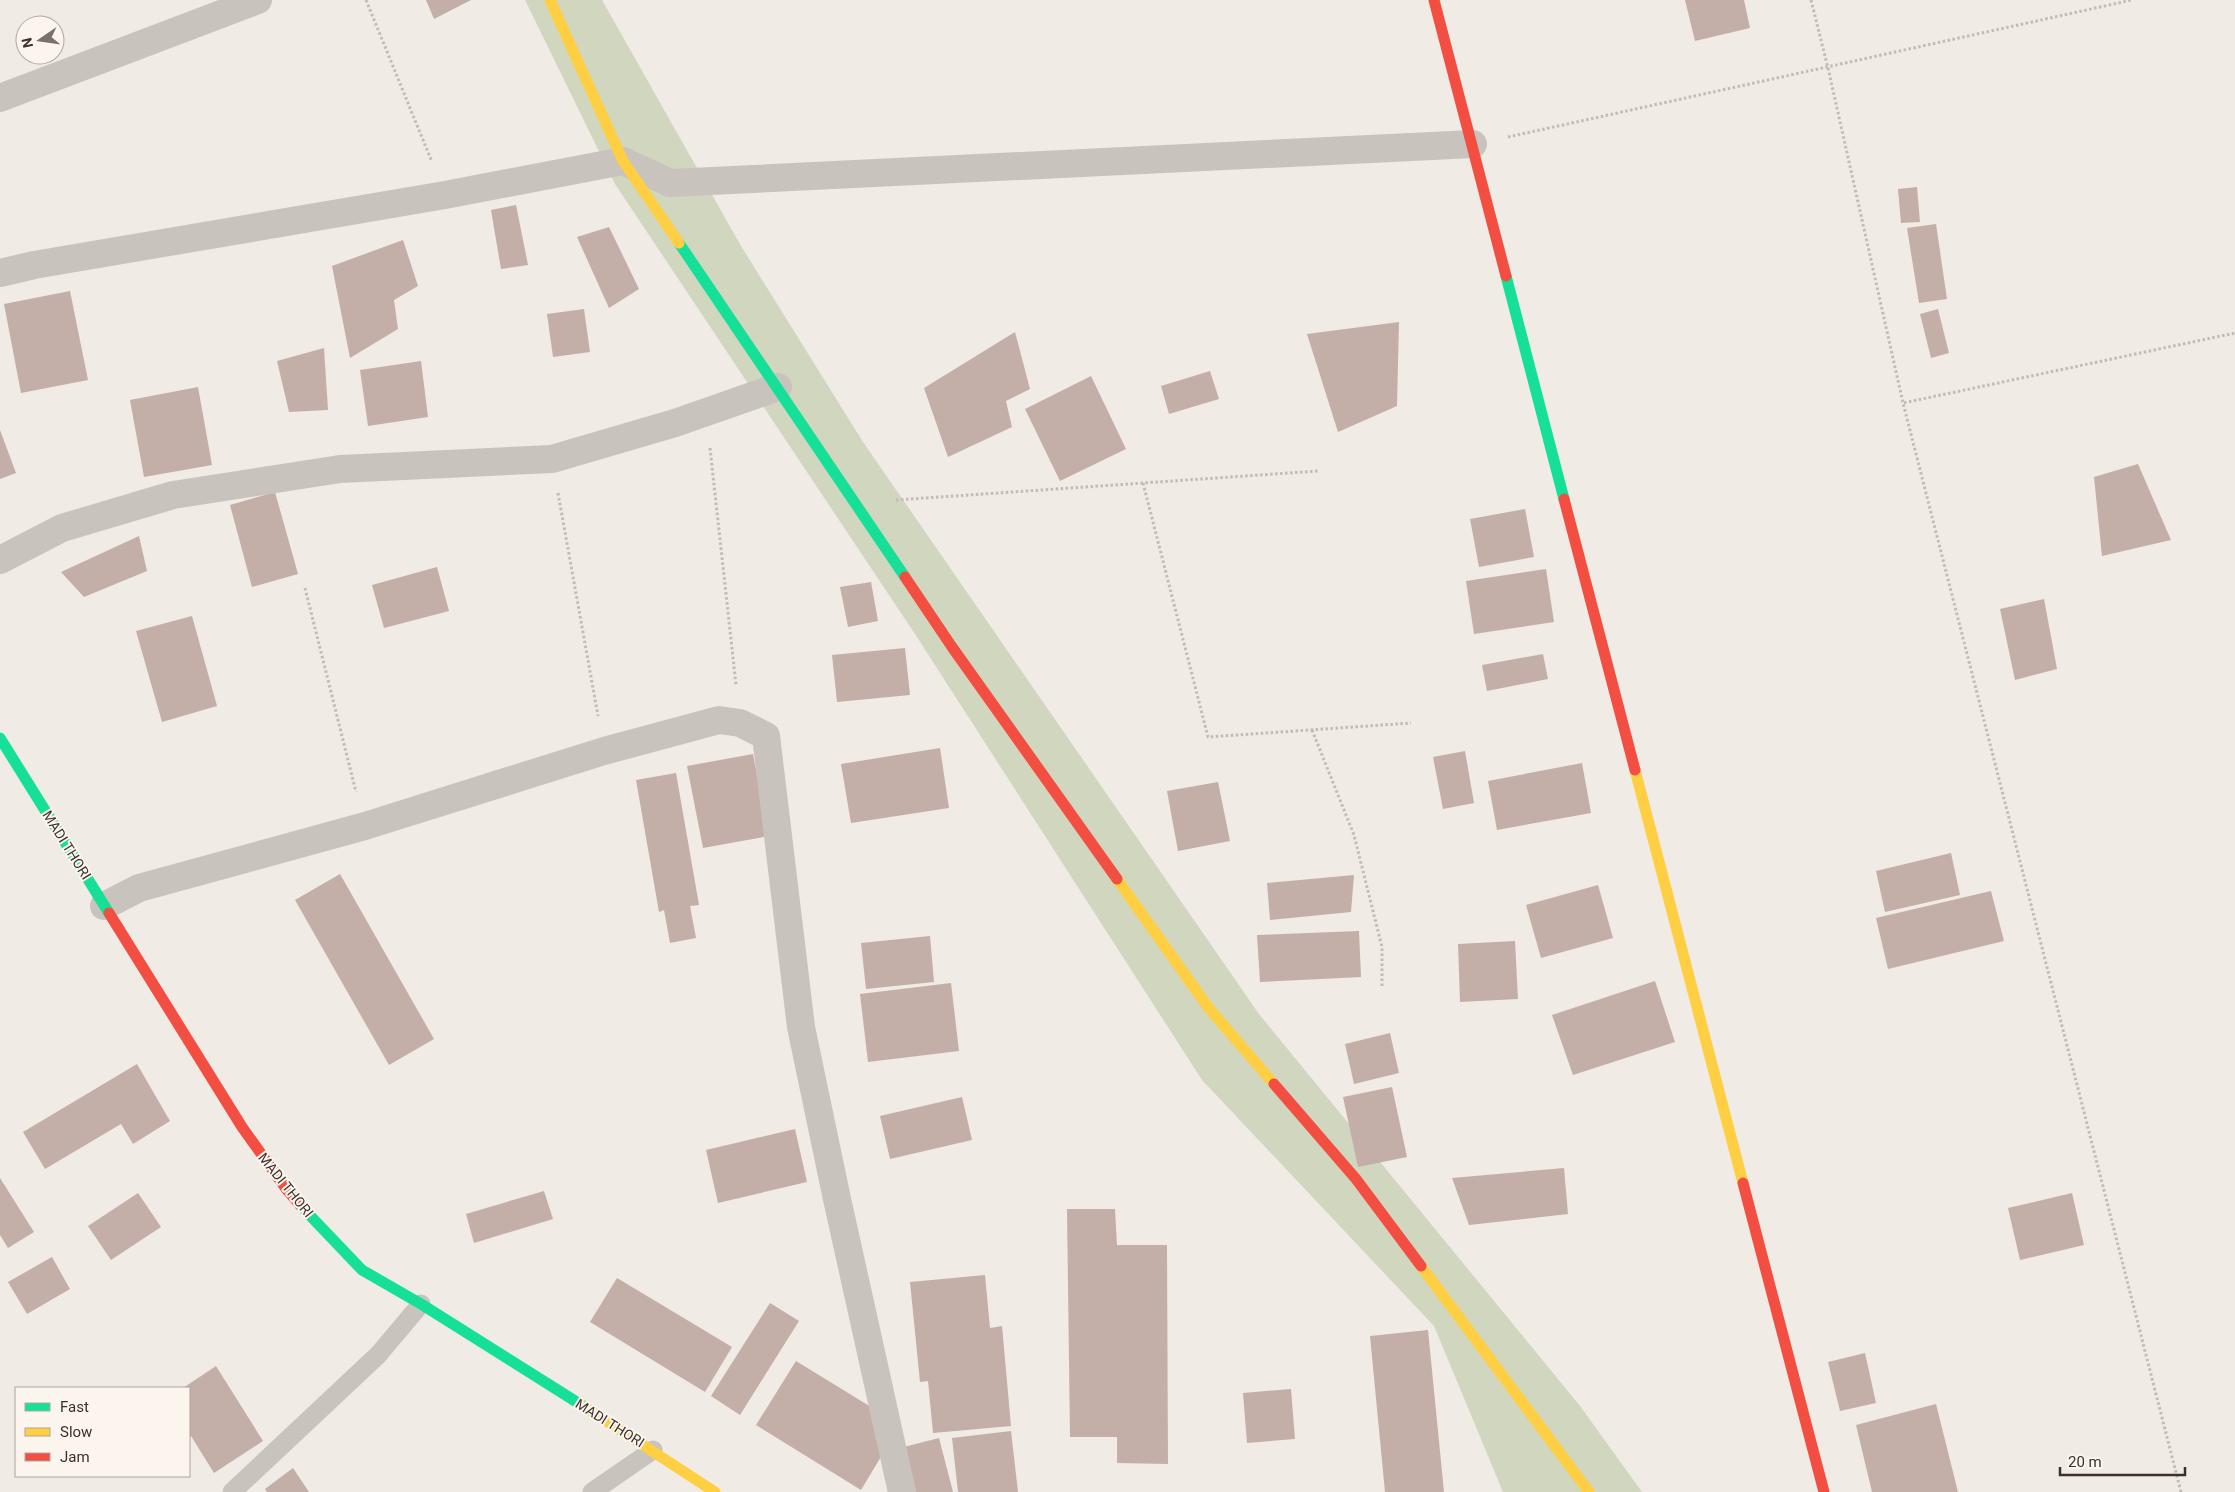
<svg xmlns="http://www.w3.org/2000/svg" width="2235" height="1492" font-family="Roboto,sans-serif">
  <rect width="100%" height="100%" fill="#f0ebe5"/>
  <polygon fill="#d1d6bf" points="525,0 602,0 741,246 863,442 1259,1014 1580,1406 1642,1492 1503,1492 1434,1326 1202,1080 915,634 615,184"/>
  <g fill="#c3afa7">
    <polygon points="426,0 471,0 434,19"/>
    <polygon points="1685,0 1744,0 1750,28 1695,41"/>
    <polygon points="1917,187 1920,222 1901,223 1898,189"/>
    <polygon points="516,205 528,265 501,269 491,210"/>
    <polygon points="1936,224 1947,299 1919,303 1907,228"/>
    <polygon points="609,227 639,289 609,308 577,237"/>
    <polygon points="403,240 418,286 394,300 398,329 350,358 332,266"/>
    <polygon points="70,291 88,380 21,393 4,304"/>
    <polygon points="584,309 590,352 553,357 547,314"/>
    <polygon points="1938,309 1949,353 1931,358 1920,314"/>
    <polygon points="1399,322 1397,406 1338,432 1307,334"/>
    <polygon points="1015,332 1030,389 1006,401 1012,427 948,457 924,388"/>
    <polygon points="324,348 328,410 289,412 277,361"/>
    <polygon points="421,361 428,417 368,426 360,370"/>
    <polygon points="1210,371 1219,399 1169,414 1161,386"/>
    <polygon points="1091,376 1126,449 1060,481 1025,409"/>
    <polygon points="198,387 212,465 144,477 130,400"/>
    <polygon points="0,430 16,473 0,479"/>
    <polygon points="2138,464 2171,540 2102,556 2094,477"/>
    <polygon points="275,492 298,574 252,587 230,505"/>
    <polygon points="1525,509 1534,557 1479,567 1470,519"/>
    <polygon points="139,536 147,571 84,597 61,572"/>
    <polygon points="437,567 449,611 384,628 372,585"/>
    <polygon points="1546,569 1554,622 1474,634 1466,581"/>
    <polygon points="871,582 878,621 848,627 840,587"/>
    <polygon points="2044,599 2057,669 2015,680 2000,609"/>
    <polygon points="192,616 217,706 162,722 136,631"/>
    <polygon points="905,648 910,695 837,702 832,655"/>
    <polygon points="1543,654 1548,679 1487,691 1482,665"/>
    <polygon points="940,748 949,808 851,823 841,764"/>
    <polygon points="1465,751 1474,803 1443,809 1433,757"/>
    <polygon points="753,754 769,836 703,848 687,766"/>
    <polygon points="1582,763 1591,813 1497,830 1488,781"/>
    <polygon points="676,773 699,905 690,906 696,938 670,943 664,910 659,912 636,780"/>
    <polygon points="1218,782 1230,841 1178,851 1167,791"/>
    <polygon points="1951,853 1960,895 1885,912 1876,871"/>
    <polygon points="340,874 434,1039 389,1065 295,900"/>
    <polygon points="1354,875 1351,912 1270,920 1267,883"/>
    <polygon points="1598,885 1613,938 1541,958 1526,905"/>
    <polygon points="1991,891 2004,941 1888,969 1876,918"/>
    <polygon points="1359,931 1361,977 1260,982 1257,935"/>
    <polygon points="930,936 934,982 866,989 861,943"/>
    <polygon points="1515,941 1518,999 1460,1002 1458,944"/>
    <polygon points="1655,981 1675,1042 1573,1075 1552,1015"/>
    <polygon points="951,983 959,1051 868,1062 860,994"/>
    <polygon points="1390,1033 1399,1073 1354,1084 1345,1044"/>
    <polygon points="137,1064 170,1121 133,1144 121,1124 45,1169 23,1132"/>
    <polygon points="1392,1087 1407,1157 1358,1167 1343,1097"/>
    <polygon points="962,1097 972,1140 890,1159 880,1116"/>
    <polygon points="795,1129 807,1182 718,1203 706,1150"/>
    <polygon points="1564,1168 1568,1214 1469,1225 1452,1178"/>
    <polygon points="0,1178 34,1232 8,1248 0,1235"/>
    <polygon points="544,1191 553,1219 474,1243 466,1214"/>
    <polygon points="138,1193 161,1227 111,1260 88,1226"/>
    <polygon points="2072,1193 2084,1245 2020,1260 2008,1208"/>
    <polygon points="1067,1209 1115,1209 1117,1245 1167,1245 1168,1464 1117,1463 1117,1437 1070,1437"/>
    <polygon points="52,1257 70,1289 27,1314 8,1282"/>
    <polygon points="985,1275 990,1328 1002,1326 1011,1426 933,1433 928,1381 920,1382 910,1282"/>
    <polygon points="617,1278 732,1347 705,1392 590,1322"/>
    <polygon points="770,1303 799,1321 740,1415 711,1396"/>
    <polygon points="1428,1330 1444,1492 1385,1492 1370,1336"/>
    <polygon points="1865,1353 1876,1403 1840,1411 1828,1362"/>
    <polygon points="796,1361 871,1407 882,1455 861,1490 756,1425"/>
    <polygon points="216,1366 263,1441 214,1473 191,1436 189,1437 189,1388 183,1388"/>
    <polygon points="1291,1389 1295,1439 1247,1443 1243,1393"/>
    <polygon points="1936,1404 1958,1492 1872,1492 1856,1425"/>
    <polygon points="1011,1431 1018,1492 958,1492 952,1438"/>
    <polygon points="939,1438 953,1492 911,1492 900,1448"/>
    <polygon points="293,1468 309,1492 267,1492 265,1489"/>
  </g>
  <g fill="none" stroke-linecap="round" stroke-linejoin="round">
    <g stroke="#c2bbb6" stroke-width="3" stroke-dasharray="2.5 2.5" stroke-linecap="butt">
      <polyline points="366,0 432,162"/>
      <polyline points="1811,0 1828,68 1903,403"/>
      <polyline points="1508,137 2132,0"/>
      <polyline points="710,448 736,685"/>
      <polyline points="1143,483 1208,737 1411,723"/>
      <polyline points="558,493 598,716"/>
      <polyline points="896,500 1318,471"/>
      <polyline points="305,588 356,792"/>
      <polyline points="1312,730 1354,835 1382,947 1382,988"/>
      <polyline points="2181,1492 1903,403 2235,333"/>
    </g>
    <g stroke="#c9c3be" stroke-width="19">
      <polyline points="232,1492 378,1355 421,1304"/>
      <polyline points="592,1492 653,1450"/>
    </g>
    <g stroke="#c9c3be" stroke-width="28">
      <polyline points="0,98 258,0"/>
      <polyline points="0,273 34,265 445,195 623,161 670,183 1473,144"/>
      <polyline points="0,560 62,528 173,495 340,469 552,459 675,423 778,387"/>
      <polyline points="104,906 139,888 365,826 604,751 719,720 740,723 766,736 801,1027 837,1199 902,1492"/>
    </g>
    <g stroke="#16e098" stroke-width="11">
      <polyline points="679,243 905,577"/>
      <polyline points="1506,276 1564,499"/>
      <polyline points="0,738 109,913"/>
      <polyline points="300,1205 362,1270 421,1304 583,1406"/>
    </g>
    <g stroke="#ffcf43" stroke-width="11">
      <polyline points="550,0 623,161 679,243"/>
      <polyline points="1635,770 1743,1183"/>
      <polyline points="1117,879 1208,1007 1274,1084"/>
      <polyline points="1421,1266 1589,1492"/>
      <polyline points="583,1406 715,1492"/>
    </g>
    <g stroke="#f24e42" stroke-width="11">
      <polyline points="1434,0 1506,276"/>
      <polyline points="1564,499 1635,770"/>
      <polyline points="905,577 952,647 1117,879"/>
      <polyline points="109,913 242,1127 287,1190 300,1205"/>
      <polyline points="1274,1084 1356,1179 1421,1266"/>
      <polyline points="1743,1183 1824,1492"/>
    </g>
  </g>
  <g text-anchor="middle" stroke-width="4" stroke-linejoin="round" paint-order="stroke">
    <g font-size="14" fill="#3b302b" stroke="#fbf5ee">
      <text transform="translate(67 845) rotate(58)" y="5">MADI THORI</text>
      <text transform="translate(286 1185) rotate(51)" y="5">MADI THORI</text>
      <text transform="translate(610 1423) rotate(32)" y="5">MADI THORI</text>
    </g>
  </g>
  <rect x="15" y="1387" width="175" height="90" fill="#fbf5ee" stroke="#aea6a0"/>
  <rect x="25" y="1403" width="25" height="8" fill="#16e098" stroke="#aea6a0"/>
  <text x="60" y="1412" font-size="15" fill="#3b302b">Fast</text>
  <rect x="25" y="1428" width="25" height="8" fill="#ffcf43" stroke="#aea6a0"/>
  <text x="60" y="1437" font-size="15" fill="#3b302b">Slow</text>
  <rect x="25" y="1453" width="25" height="8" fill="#f24e42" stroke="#aea6a0"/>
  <text x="60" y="1462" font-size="15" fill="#3b302b">Jam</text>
  <g transform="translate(40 40) rotate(257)"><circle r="24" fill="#fbf5ee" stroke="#aea6a0"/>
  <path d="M0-4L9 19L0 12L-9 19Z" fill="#7a716c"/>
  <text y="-8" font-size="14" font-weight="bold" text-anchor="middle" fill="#3b302b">N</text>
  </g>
  <path d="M2060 1467v8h125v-8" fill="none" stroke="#3b302b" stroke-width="2.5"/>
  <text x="2068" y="1467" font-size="15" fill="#3b302b" stroke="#fbf5ee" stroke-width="4" paint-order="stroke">20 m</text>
</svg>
